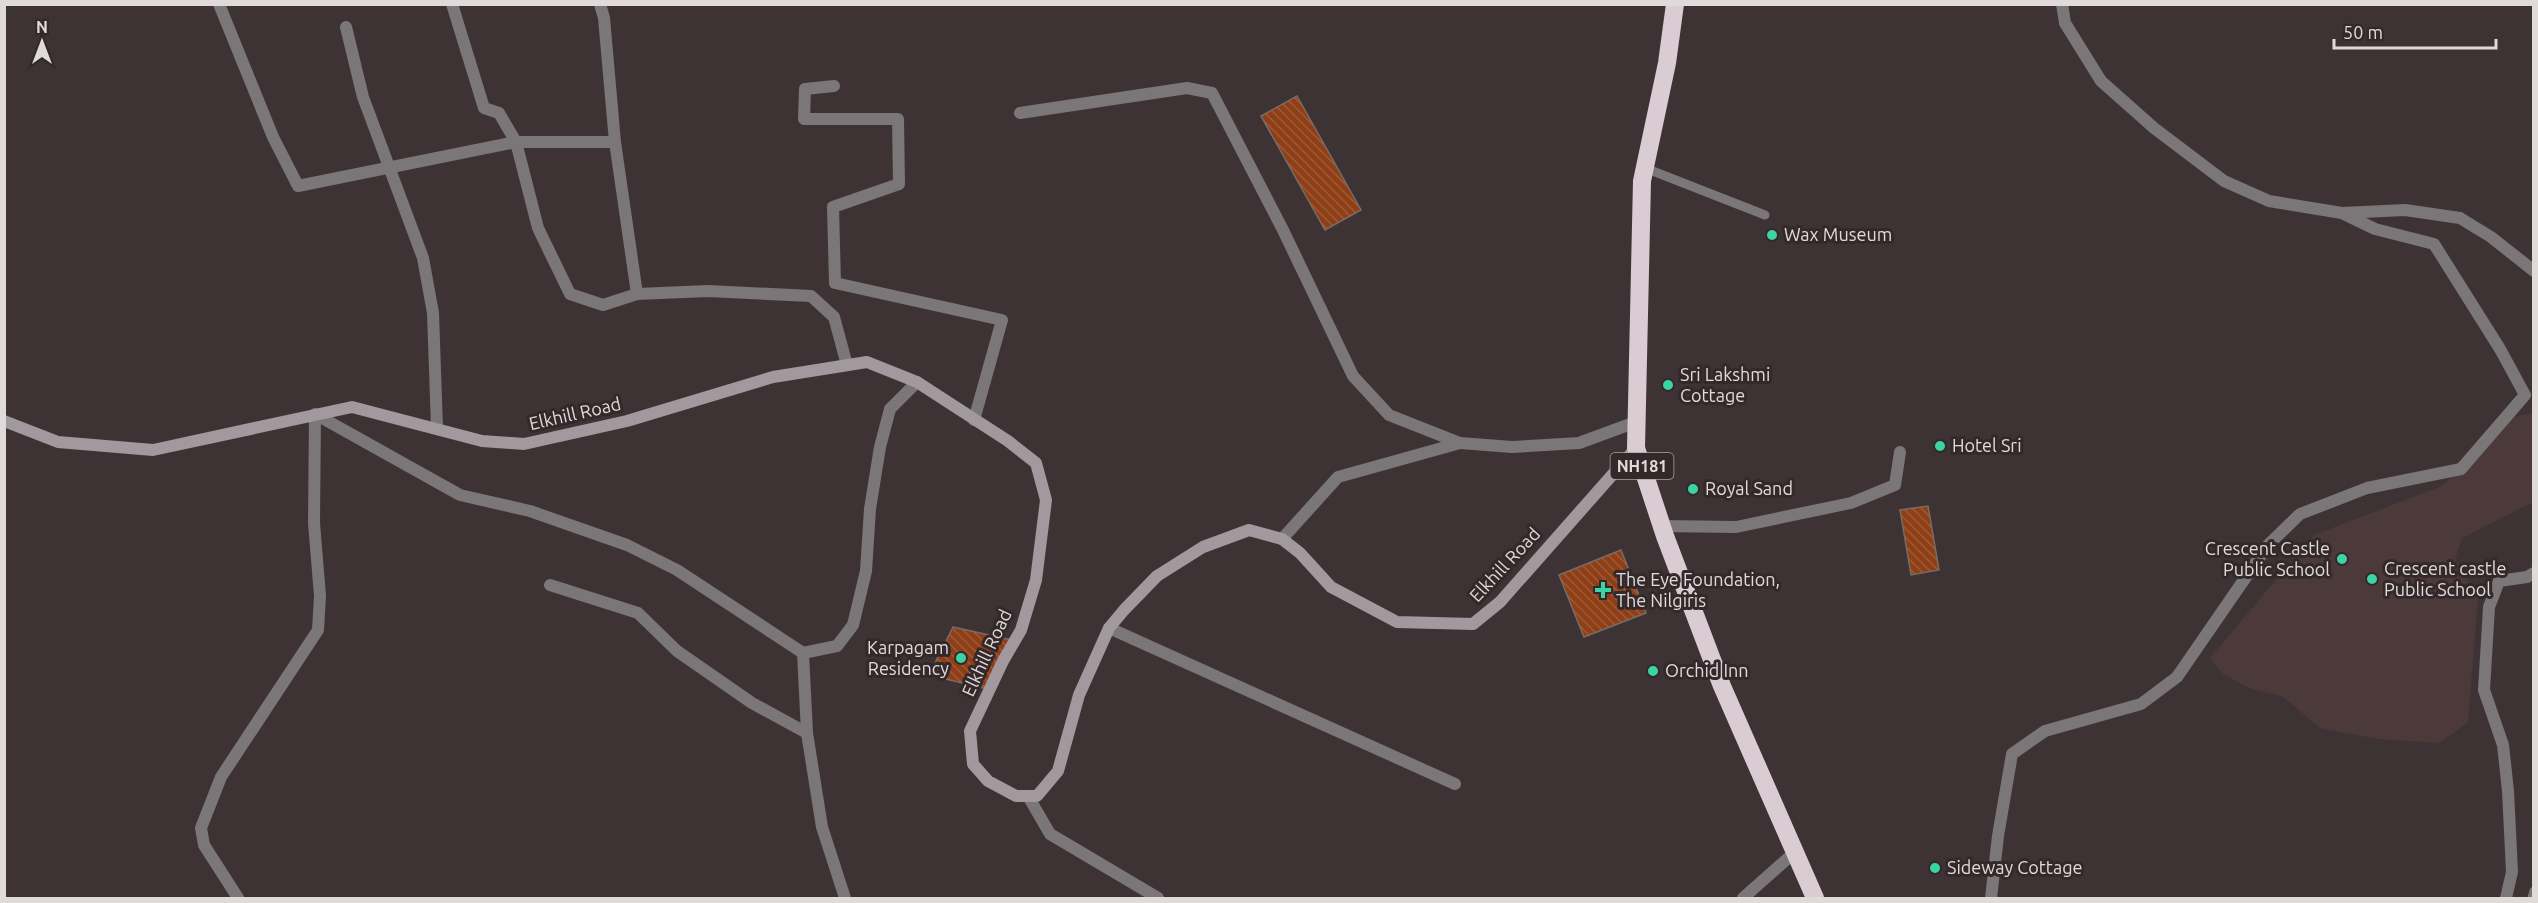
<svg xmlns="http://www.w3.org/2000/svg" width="2538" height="903" font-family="Ubuntu,sans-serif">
  <defs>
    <pattern id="building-back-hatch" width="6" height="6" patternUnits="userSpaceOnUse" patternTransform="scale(1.5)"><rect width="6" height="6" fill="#8f3f16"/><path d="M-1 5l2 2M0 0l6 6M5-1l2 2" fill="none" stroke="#9e5a37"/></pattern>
  </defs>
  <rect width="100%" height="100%" fill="#3e3334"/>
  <polygon fill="#4c3a3b" points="2533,413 2533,502 2462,538 2455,559 2478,598 2468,722 2439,743 2378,739 2320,728 2282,696 2251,689 2223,674 2210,658 2314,535 2442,486 2514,417"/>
  <g fill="url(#building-back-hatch)" stroke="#776c67" stroke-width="1.5">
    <polygon points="1297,96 1361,210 1325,230 1261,116"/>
    <polygon points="1928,506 1939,570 1911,575 1900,510"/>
    <polygon points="1621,550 1646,613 1584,637 1559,575"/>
    <polygon points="953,627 1012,640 987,689 929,675"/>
  </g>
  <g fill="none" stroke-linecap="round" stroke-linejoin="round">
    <g stroke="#7b7678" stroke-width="9">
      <polyline points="1645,168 1765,215"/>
      <polyline points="2532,898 2534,891"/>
    </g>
    <g stroke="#7b7678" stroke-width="12">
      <polyline points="219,4 273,137 298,186 516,142 615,142"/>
      <polyline points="452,4 484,108 499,113 516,142 538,228 570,294 603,305 637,294"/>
      <polyline points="600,4 604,18 615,142 637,294 708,291 811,296 834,317 847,365"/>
      <polyline points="2062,4 2065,23 2101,81 2154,128 2224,181 2269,201 2342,213 2405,210 2460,218 2491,237 2534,271"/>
      <polyline points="346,27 363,97 423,258 433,313 437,428"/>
      <polyline points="834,86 805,89 804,119 898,119 899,184 833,207 835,283 1002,320 974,420"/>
      <polyline points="1020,113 1187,88 1212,93 1283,230 1353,376 1389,415 1460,443 1512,447 1579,443 1636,422"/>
      <polyline points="1661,526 1736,527 1851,503 1895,485 1900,452"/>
      <polyline points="1282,539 1338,477 1460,443"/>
      <polyline points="550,585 638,613 677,651 752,703 807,733"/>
      <polyline points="1109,628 1455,784"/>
      <polyline points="803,653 807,733 822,827 845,898"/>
      <polyline points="1028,796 1050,834 1158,898"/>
      <polyline points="238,898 204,845 201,828 221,777 318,630 320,596 314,523 315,414 460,495 530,511 627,545 677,570 803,653 837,646 853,625 866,571 870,509 880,447 890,409 917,382"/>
      <polyline points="1743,898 1795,852"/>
      <polyline points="1991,898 1998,836 2012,754 2045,731 2141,704 2177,677 2268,545 2300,514 2367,488 2461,469 2525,395 2500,349 2434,244 2375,229 2342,213"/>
      <polyline points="2506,898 2512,872 2508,791 2503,745 2484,690 2489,607 2499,581 2527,577 2534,573"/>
    </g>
    <polyline stroke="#a1999d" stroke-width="12" points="4,421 58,442 153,450 352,407 482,441 524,444 627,421 773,377 867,362 917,382 1008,441 1036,463 1046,500 1036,580 1021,630 1003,661 970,731 973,764 988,781 1016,796 1037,796 1058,771 1079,695 1109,628 1124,610 1157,576 1203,547 1249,530 1282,539 1300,553 1331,587 1397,622 1473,624 1500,602 1636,448"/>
    <polyline stroke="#d9cdd3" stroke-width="18" points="1675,4 1667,63 1642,181 1636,448 1665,536 1722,686 1815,898"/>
  </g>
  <g fill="#3cd4a4" stroke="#34292a" stroke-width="2">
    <circle cx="1772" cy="235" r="6"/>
    <circle cx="1668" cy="385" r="6"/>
    <circle cx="1940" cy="446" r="6"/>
    <circle cx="1693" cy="489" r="6"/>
    <circle cx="2342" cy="559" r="6"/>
    <circle cx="2372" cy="579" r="6"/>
    <path d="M1600 581h6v6h6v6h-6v6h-6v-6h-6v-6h6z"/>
    <circle cx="961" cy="658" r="6"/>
    <circle cx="1653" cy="671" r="6"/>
    <circle cx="1935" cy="868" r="6"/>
  </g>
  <g text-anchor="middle" stroke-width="6" stroke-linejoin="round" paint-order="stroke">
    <rect fill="#34292a" stroke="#ada5a5" stroke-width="1.5" x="1610.5" y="453" width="63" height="26" rx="4.5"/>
    <g font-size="16" font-weight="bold" fill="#e1dada">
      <text x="1642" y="472">NH181</text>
    </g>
    <g font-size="18" fill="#e1dada" stroke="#34292a" text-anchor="start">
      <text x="1784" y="241">Wax Museum</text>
      <text x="1680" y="381">Sri Lakshmi<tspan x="1680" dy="21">Cottage</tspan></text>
      <text x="1952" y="452">Hotel Sri</text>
      <text x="1705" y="495">Royal Sand</text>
      <text x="2330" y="555" text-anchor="end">Crescent Castle<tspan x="2330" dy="21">Public School</tspan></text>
      <text x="2384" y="575">Crescent castle<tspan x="2384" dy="21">Public School</tspan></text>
      <text x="1616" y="586">The Eye Foundation,<tspan x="1616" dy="21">The Nilgiris</tspan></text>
      <text x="949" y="654" text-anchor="end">Karpagam<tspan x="949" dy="21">Residency</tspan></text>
      <text x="1665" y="677">Orchid Inn</text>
      <text x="1947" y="874">Sideway Cottage</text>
    </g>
    <g font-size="18" fill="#e1dada" stroke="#34292a">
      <text transform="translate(575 414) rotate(-13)" y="6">Elkhill Road</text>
      <text transform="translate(1505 565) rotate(-47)" y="6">Elkhill Road</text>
      <text transform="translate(987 653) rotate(-65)" y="6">Elkhill Road</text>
    </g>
  </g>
  <rect width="2538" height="903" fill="none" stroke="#e1dada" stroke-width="12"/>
  <g transform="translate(42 42)" stroke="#34292a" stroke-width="4.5" paint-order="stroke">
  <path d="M0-4.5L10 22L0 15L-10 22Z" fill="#e1dada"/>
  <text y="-9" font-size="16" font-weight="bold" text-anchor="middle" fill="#e1dada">N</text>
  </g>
  <path d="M2334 39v9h162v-9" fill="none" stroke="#e1dada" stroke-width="3"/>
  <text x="2343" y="39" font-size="18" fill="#e1dada" stroke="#34292a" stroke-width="4.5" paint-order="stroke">50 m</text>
</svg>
